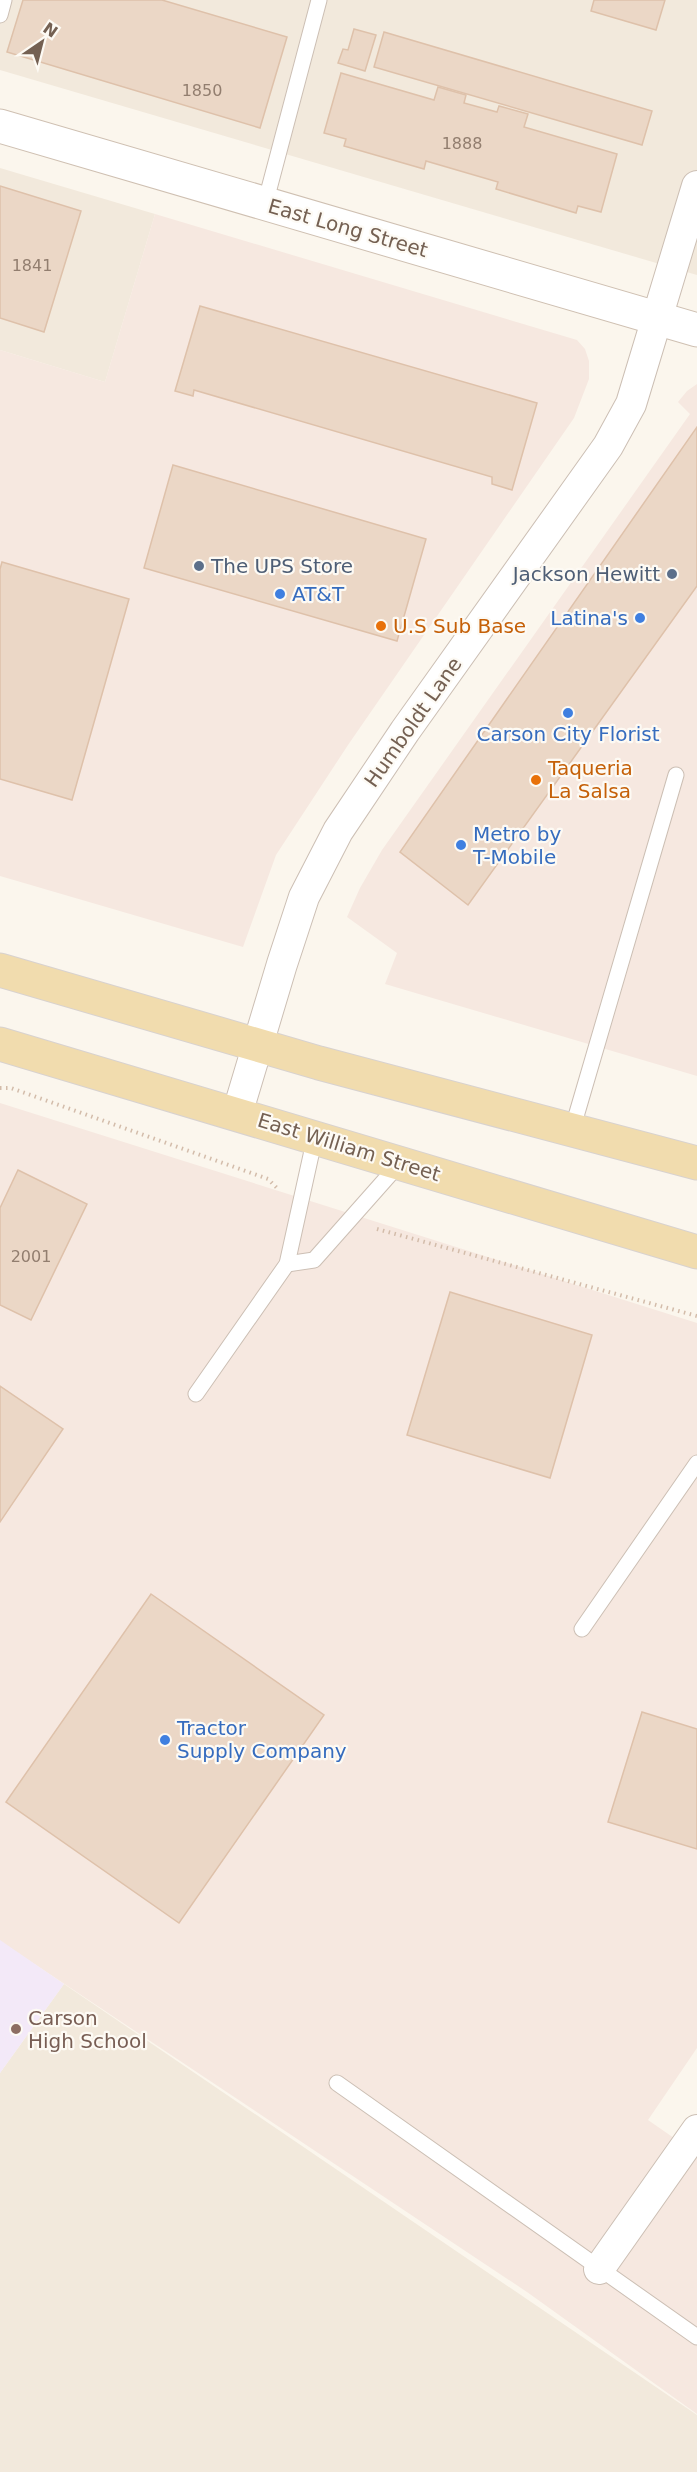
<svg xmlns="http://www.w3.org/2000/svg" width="697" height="2472" font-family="'DejaVu Sans',sans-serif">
  <rect width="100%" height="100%" fill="#fbf6ed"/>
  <g fill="#f2e9dc">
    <polygon points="0,0 697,0 697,275 0,70"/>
    <polygon points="0,168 155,214 105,382 0,350"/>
    <polygon points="64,1984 697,2415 697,2472 0,2472 0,2073"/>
  </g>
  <g fill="#f6e8e0">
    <polygon points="155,214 577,340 585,349 589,361 589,379 574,418 348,745 276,855 243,947 0,876 0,350 105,382"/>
    <polygon points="697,384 697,1076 385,984 397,953 347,917 360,888 382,850 690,414 678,402 687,391"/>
    <polygon points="0,1103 697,1323 697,2048 648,2120 697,2154 697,2414 527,2292 0,1941"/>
  </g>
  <polygon fill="#f3e9f8" points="0,1940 64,1984 0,2073"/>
  <g fill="#ebd7c6" stroke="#dec1aa" stroke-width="1.5">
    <polygon points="23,0 162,0 287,37 260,128 7,52"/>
    <polygon points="594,0 665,0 656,30 591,11"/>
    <polygon points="354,29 376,35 365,71 338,63 343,49 348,50"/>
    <polygon points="384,32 652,111 642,145 374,67"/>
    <polygon points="341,73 434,100 438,87 466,95 464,103 497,112 499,106 528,114 524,127 617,154 601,212 578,206 576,213 496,189 498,182 426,161 424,169 344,146 346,139 324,133"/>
    <polygon points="0,186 81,211 44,332 0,318"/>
    <polygon points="200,306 537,403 512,490 492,484 492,477 194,390 193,396 175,391"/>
    <polygon points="697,427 697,586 468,905 400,852"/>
    <polygon points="173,465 426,539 397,641 144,568"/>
    <polygon points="2,562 129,599 72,800 0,779 0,569"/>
    <polygon points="18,1170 87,1204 31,1320 0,1305 0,1208"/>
    <polygon points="450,1292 592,1335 550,1478 407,1435"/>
    <polygon points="0,1386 63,1429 0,1522"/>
    <polygon points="151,1594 324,1715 179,1923 6,1802"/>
    <polygon points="642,1712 697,1729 697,1849 608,1822"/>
  </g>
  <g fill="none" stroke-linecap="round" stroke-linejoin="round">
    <g stroke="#ccbfb4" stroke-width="17">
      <g id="lane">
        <polyline points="0,15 4,0"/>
        <polyline points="265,204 319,0"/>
        <polyline points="572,1130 676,775"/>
        <polyline points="287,1264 314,1260 400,1163"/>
        <polyline points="196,1394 287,1264 315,1137"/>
        <polyline points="582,1629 697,1463"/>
        <polyline points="337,2083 697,2337"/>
      </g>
    </g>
    <g stroke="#ccbfb4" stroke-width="32">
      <g id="street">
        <polyline points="237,1114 282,964 304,897 338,831 405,731 608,446 631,404 697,186"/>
        <polyline points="599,2269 697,2130"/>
      </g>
    </g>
    <g stroke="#cfc0b2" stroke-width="35">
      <polyline id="secondary" points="0,126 697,330"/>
    </g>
    <g stroke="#d8d2cf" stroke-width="35">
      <g id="primary">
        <polyline points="0,970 319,1063 697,1163"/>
        <polyline points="0,1044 697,1252"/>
      </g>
    </g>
    <g stroke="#d3bcaa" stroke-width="4" stroke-dasharray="1.5 4.5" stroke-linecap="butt">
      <polyline points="0,1088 11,1088 268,1179 277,1188"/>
      <polyline points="377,1229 697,1316"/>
    </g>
    <use href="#lane" stroke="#fff" stroke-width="15"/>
    <use href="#street" stroke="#fff" stroke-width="30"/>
    <use href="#secondary" stroke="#fff" stroke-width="33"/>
    <use href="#primary" stroke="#f1dcae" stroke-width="33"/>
  </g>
  <g fill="#5c6f8a" stroke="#fdfaf4" stroke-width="2">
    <circle cx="199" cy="566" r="6"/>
    <circle cx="672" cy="574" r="6"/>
  </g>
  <g fill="#3f7fe0" stroke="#fdfaf4" stroke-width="2">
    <circle cx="280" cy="594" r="6"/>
    <circle cx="640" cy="618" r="6"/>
    <circle cx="568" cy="713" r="6"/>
    <circle cx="461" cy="845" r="6"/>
    <circle cx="165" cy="1740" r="6"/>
  </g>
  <g fill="#e8710a" stroke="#fdfaf4" stroke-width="2">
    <circle cx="381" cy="626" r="6"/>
    <circle cx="536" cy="780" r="6"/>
  </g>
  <circle fill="#8d6e63" stroke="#fdfaf4" stroke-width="2" cx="16" cy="2029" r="6"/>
  <g text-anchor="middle" stroke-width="4.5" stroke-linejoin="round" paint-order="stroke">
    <g font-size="16" fill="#927e6f">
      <text x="202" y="96">1850</text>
      <text x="462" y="149">1888</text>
      <text x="32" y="271">1841</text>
      <text x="31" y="1262">2001</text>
    </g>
    <g font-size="20" fill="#746052" stroke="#fdfaf4">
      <text transform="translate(348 228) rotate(16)" y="7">East Long Street</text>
      <text transform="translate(413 722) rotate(-55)" y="7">Humboldt Lane</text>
      <text transform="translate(349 1147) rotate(17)" y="7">East William Street</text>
    </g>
    <g font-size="20" fill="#4e5e75" stroke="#fdfaf4" text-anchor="start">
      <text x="211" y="573">The UPS Store</text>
      <text x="660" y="581" text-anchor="end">Jackson Hewitt</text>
    </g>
    <g font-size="20" fill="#366cbe" stroke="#fdfaf4" text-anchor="start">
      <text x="292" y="601">AT&amp;T</text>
      <text x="628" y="625" text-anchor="end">Latina's</text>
      <text x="568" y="741" text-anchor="middle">Carson City Florist</text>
      <text x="473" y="841">Metro by<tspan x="473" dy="23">T-Mobile</tspan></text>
      <text x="177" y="1735">Tractor<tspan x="177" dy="23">Supply Company</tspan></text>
    </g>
    <g font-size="20" fill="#c56008" stroke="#fdfaf4" text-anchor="start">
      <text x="393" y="633">U.S Sub Base</text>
      <text x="548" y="775">Taqueria<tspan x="548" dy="23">La Salsa</tspan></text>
    </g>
    <g font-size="20" fill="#785e54" stroke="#fdfaf4" text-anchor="start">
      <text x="28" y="2025">Carson<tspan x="28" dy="23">High School</tspan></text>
    </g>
  </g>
  <g transform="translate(42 42) rotate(35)" stroke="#fdfaf4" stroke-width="4.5" paint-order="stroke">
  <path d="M0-4.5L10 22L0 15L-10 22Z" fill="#746052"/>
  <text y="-9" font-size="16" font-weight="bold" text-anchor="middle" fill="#746052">N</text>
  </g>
</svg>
